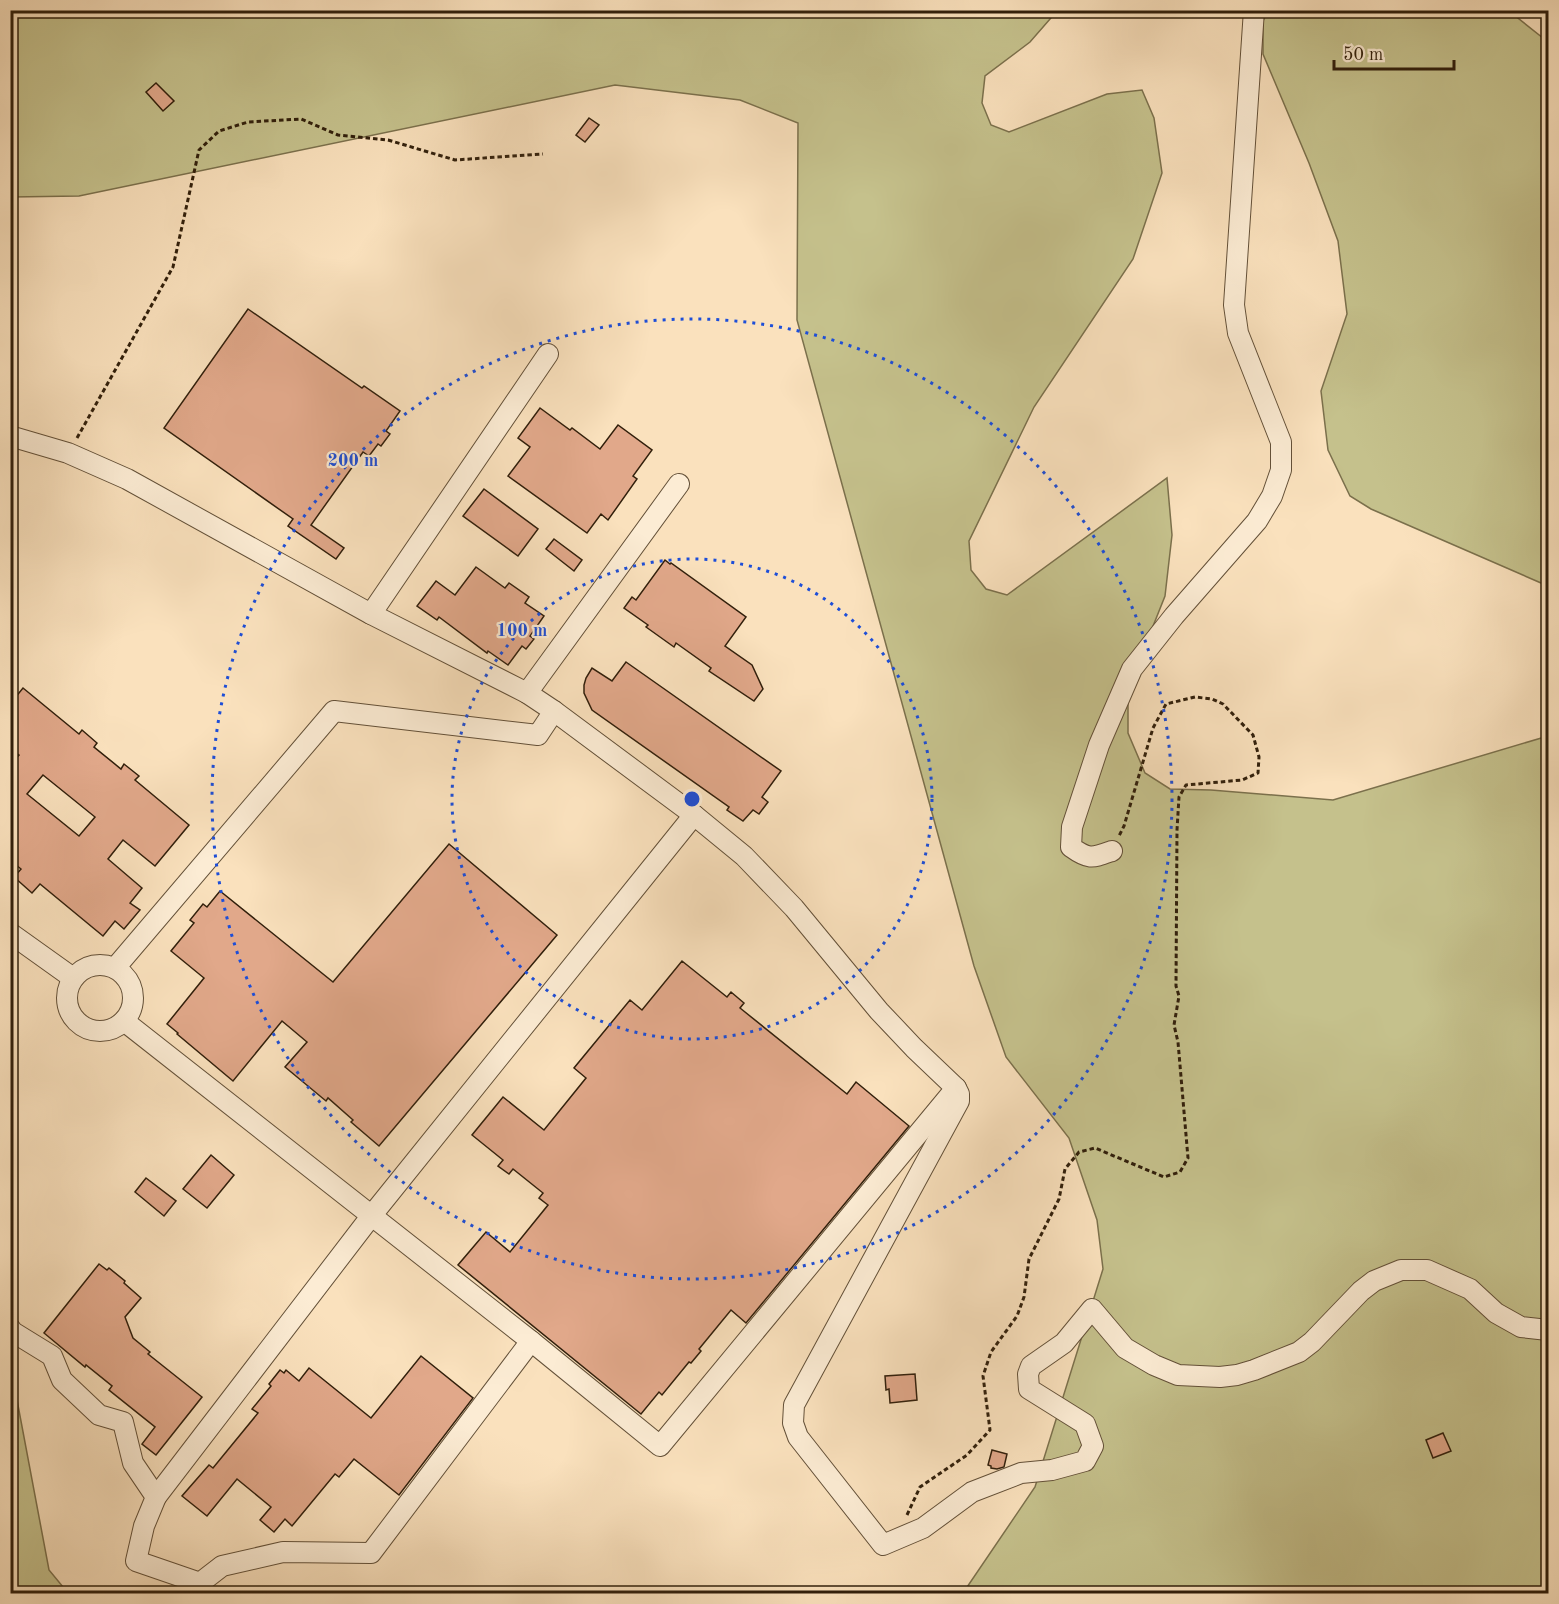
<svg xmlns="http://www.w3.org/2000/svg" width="1559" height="1604" font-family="'Old Standard TT',serif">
  <rect width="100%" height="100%" fill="#fae1bd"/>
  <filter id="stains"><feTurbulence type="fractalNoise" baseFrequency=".00333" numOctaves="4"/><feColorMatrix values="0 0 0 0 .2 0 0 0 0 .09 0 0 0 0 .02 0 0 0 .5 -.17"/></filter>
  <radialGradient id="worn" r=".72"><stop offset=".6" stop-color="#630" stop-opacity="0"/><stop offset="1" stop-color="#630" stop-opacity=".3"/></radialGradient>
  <g fill="#c5c18c" stroke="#7b704c" stroke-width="1.5">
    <polygon points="10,11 1057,11 1030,42 985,76 982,103 991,125 1009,132 1107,94 1142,90 1154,118 1162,173 1133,259 1034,407 969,541 971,570 986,589 1007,595 1167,478 1172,535 1165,596 1128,689 1128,733 1145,773 1170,789 1211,790 1333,800 1548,736 1548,1593 963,1593 1035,1487 1103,1269 1097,1220 1069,1138 1006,1057 974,966 797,320 798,123 740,100 615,85 79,196 11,197"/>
    <polygon points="1268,11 1509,11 1548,42 1548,586 1371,509 1350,496 1328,450 1321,391 1347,314 1338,241 1309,163 1263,54 1263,21"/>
    <polygon points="11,1368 49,1570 68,1593 11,1593"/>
  </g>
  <g fill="#e1a88a" stroke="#311f0b" stroke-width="1.5" fill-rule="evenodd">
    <polygon points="156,83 174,101 163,111 146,92"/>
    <polygon points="589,118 599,125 585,142 576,135"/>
    <polygon points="248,309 362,388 364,386 400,411 386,431 390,434 381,446 378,444 369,456 363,452 311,525 344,548 336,559 288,526 293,519 164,428"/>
    <polygon points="540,408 570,430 572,428 600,449 618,425 652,450 633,476 637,479 608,520 601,514 587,533 508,476 530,447 518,438"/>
    <polygon points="484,489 538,529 518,556 463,516"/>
    <polygon points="554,539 582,560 574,571 546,549"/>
    <polygon points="665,560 670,564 671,563 746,617 725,646 752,665 763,689 754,701 709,671 711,668 676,643 674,647 646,627 648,625 624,608 632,597 636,600"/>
    <polygon points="476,567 505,588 509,583 529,597 525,603 544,616 530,636 534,639 526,649 522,646 508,665 488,651 487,653 439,617 437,620 417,606 436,581 455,595"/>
    <polygon points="626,662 781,771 762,797 768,802 759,814 753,810 743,821 727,810 729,807 592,710 584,693 584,685 586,678 592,668 612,681"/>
    <path d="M 23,688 L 79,734 L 82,730 L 97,743 L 94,747 L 121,769 L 124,764 L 139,776 L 135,780 L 189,825 L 155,866 L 123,840 L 108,859 L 142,888 L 130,903 L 140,910 L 124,929 L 115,921 L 103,936 L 40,884 L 32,893 L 14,877 L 21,869 L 10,860 L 10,765 L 19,755 L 10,748 L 10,704 ZM 43,775 L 95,817 L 79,836 L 27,794 Z"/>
    <polygon points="449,844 557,935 379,1146 351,1122 353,1120 328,1098 326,1101 285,1067 307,1042 282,1021 233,1081 177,1034 178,1033 167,1024 204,978 171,951 194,923 190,920 203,904 207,907 220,891 333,982"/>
    <polygon points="682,961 727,997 731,992 744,1003 740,1008 847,1094 856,1082 909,1126 746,1323 731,1310 699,1349 701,1351 691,1363 689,1362 662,1395 659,1392 641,1414 458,1265 486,1232 510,1252 548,1205 539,1198 543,1193 513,1169 509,1174 498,1166 503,1160 472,1135 503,1097 544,1130 586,1078 574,1068 630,1000 642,1010"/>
    <polygon points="211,1155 234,1175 207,1208 183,1189"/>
    <polygon points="146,1178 176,1201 164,1216 135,1192"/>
    <polygon points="99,1264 107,1270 109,1268 125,1281 124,1283 141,1298 125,1317 133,1338 150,1352 148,1354 202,1397 156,1455 142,1444 155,1427 109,1390 112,1386 86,1365 85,1367 44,1333"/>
    <polygon points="421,1356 473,1398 399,1495 354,1459 339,1477 335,1474 292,1526 285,1519 274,1532 260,1520 271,1507 237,1479 207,1516 182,1496 209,1465 213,1468 258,1413 252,1409 271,1386 269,1384 280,1370 284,1373 286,1370 299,1381 309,1368 371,1418"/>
    <polygon points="915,1374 917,1400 890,1403 889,1389 886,1390 885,1376"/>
    <polygon points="1443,1433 1451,1451 1433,1458 1426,1440"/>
    <polygon points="992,1450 1007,1454 1004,1467 997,1469 991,1468 991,1466 988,1465"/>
  </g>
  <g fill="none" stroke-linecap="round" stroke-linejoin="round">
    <g stroke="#635038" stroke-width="22">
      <g id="minor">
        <polyline points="10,436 68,453 127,479 371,614 527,693 554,711 694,815 744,856 794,908 879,1011 914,1048 956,1088 959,1094 959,1101 794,1405 793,1423 798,1437 883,1545 923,1528 972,1492 1021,1473 1052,1470 1085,1461 1093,1446 1085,1424 1029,1389 1028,1374 1031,1366 1064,1343 1092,1309 1125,1348 1154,1365 1178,1375 1220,1377 1237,1375 1254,1370 1299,1352 1312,1342 1361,1291 1374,1281 1401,1270 1427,1270 1470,1289 1496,1313 1521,1327 1548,1330"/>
        <polyline points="371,614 548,354"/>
        <polyline points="527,693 679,484"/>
        <path d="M 1112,851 C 1092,858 1089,860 1071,847 L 1072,827 L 1099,745 L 1132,669 L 1174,616 L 1257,521 L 1272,496 L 1281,470 L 1281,442 L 1238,333 L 1234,305 L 1254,10"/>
        <polyline points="10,933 73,978"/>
        <circle cx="100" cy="998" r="33"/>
        <polyline points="115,968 334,711 538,735 554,711"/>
        <polyline points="124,1021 531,1341 660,1446 956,1088"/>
        <polyline points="10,1328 13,1332 52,1356 62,1380 99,1415 123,1422 133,1463 156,1497 144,1526 136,1561 200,1583 222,1566 283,1552 371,1553 531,1341"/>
        <polyline points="156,1497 372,1215 694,815"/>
      </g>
    </g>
    <g stroke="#311f0b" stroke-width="3" stroke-dasharray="4.5 3" stroke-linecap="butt">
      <polyline points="77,438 173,267 199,150 219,131 248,122 301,119 338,135 388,140 455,160 543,154"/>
      <polyline points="907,1515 920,1487 967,1455 990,1430 983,1376 991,1352 1017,1316 1024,1297 1029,1259 1059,1199 1065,1169 1079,1152 1095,1148 1164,1177 1180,1172 1188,1158 1178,1042 1174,1025 1179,996 1176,986 1177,830 1179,797 1186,785 1242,780 1258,773 1259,757 1253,735 1223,704 1212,699 1195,697 1166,704 1153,728 1124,826 1119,836"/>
    </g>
    <use href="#minor" stroke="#fcecd4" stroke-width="20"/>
  </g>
  <g fill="none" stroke="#1d4ed8" stroke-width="3" stroke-dasharray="3 6">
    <circle cx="692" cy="799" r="240"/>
    <circle cx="692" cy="799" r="480"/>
  </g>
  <circle cx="692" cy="799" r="9" fill="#1d4ed8" stroke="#fcecd4" stroke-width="3"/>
  <g font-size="18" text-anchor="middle" font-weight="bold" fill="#1d4ed8" stroke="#fcecd4" stroke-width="4.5" stroke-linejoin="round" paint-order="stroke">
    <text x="353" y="466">200 m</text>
    <text x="522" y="636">100 m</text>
  </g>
  <rect width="1559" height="1604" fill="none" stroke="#fae1bd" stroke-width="36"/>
  <rect x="12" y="12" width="1535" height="1580" fill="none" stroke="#311f0b" stroke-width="3"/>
  <rect x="18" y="18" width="1523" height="1568" fill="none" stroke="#311f0b" stroke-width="1.5"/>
  <path d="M1334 60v9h120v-9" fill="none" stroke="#311f0b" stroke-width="3"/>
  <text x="1343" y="60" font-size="18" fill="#311f0b" stroke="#fcecd4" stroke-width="4.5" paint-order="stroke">50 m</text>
  <rect width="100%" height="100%" filter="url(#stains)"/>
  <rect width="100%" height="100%" fill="url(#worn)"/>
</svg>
